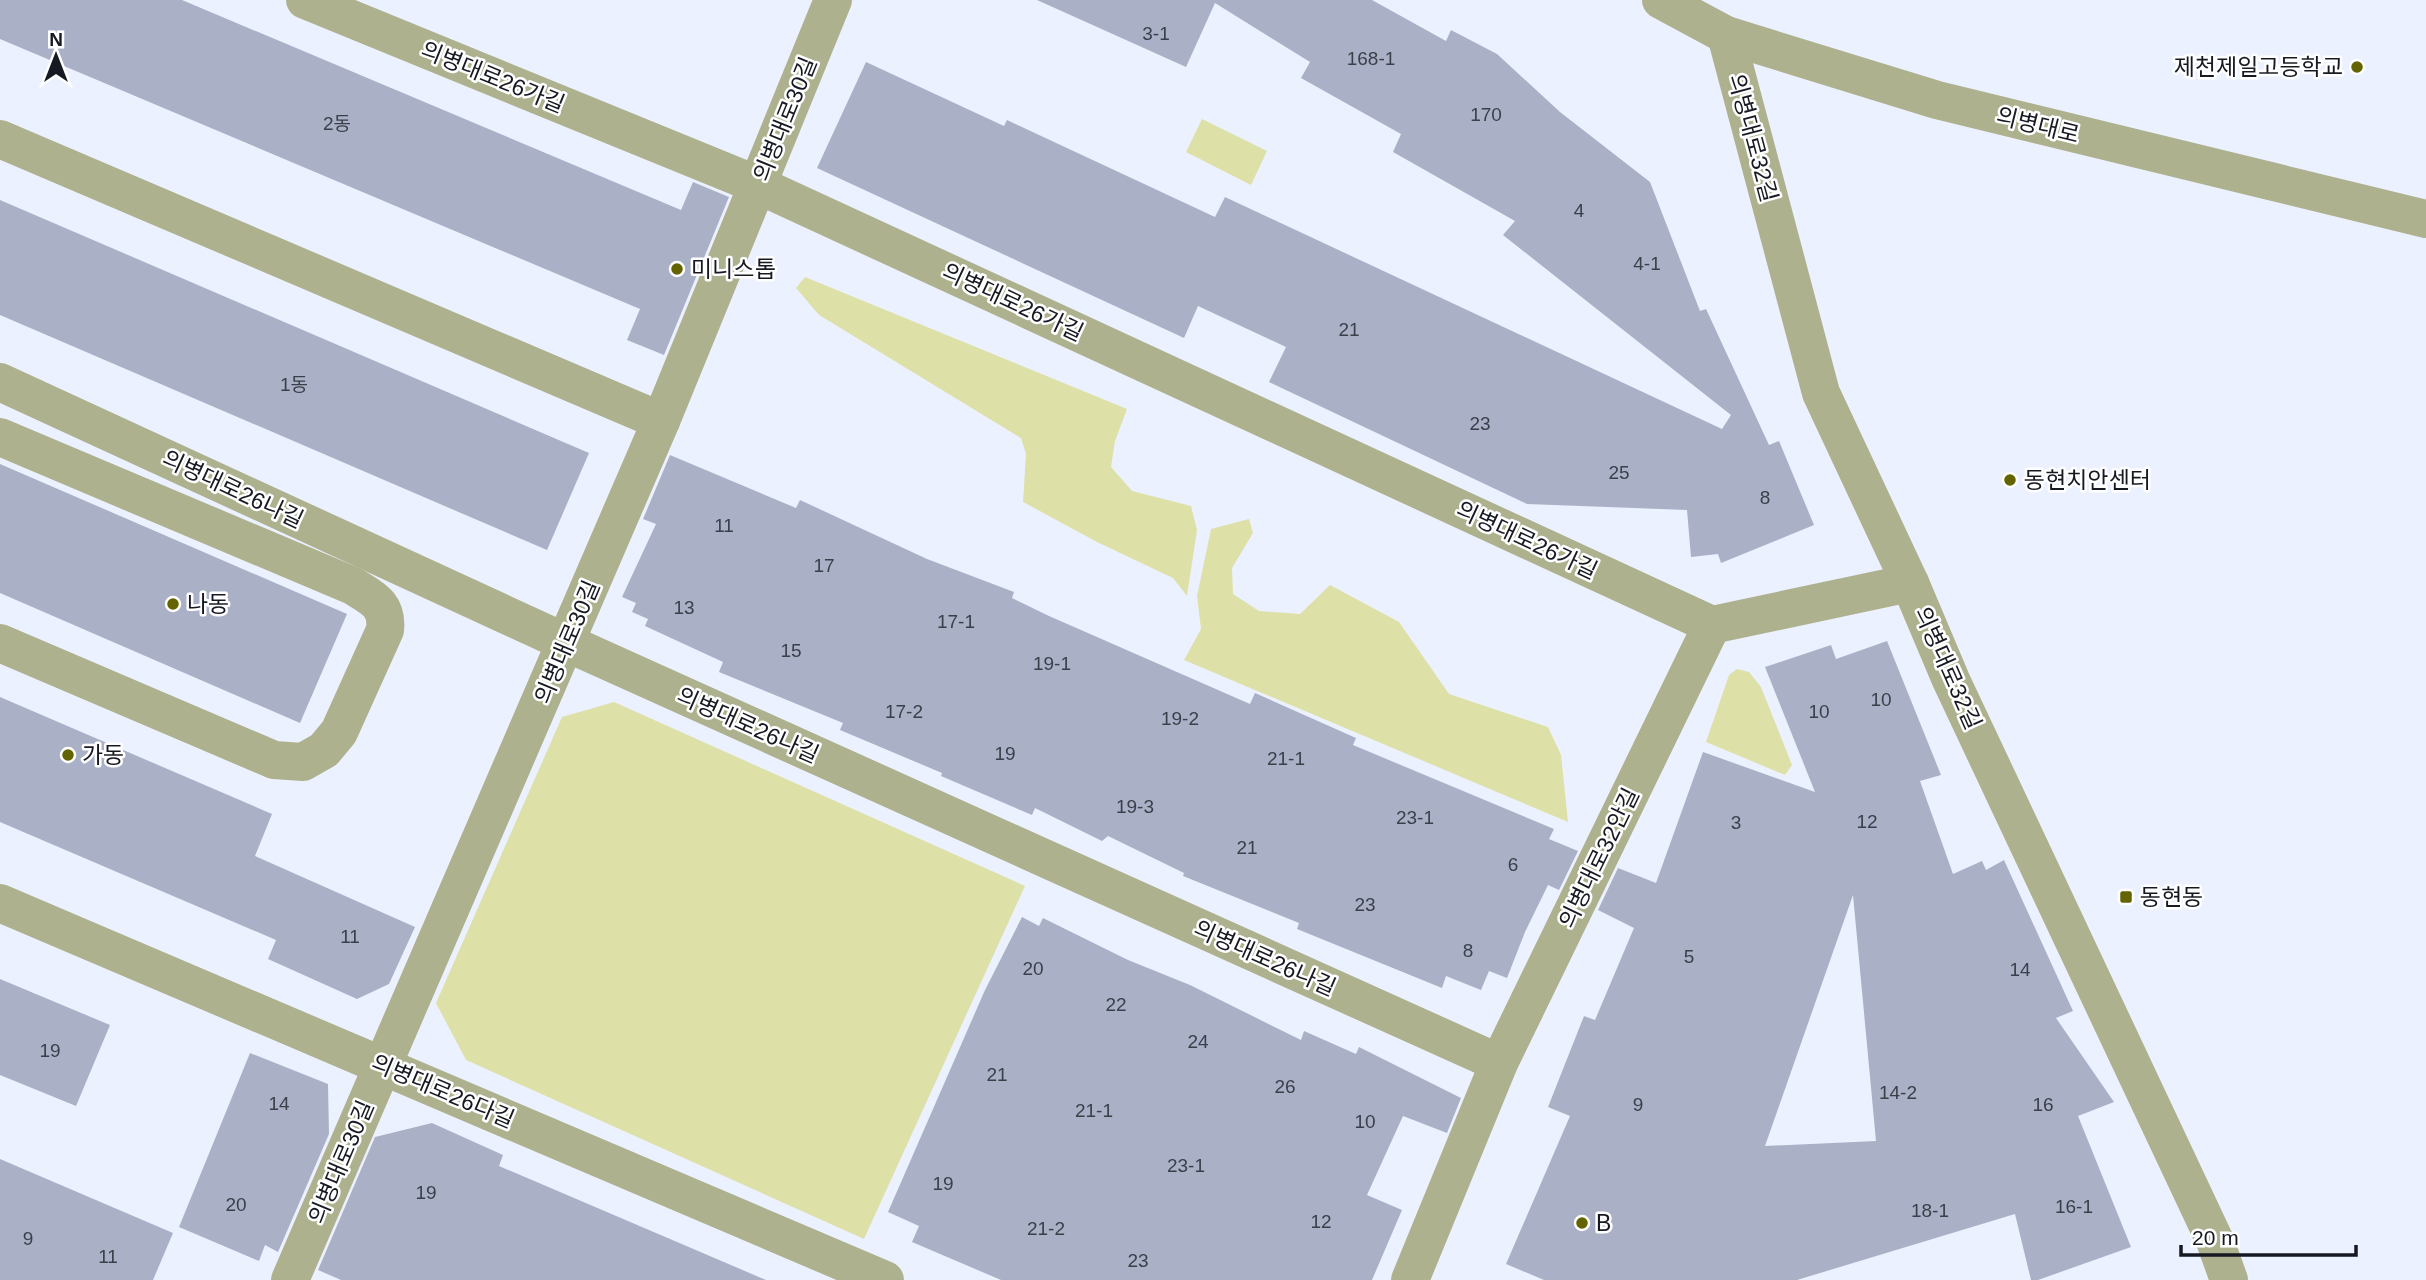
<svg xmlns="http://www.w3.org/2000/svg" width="2426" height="1280" font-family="Arial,'Noto Sans KR',sans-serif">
  <rect width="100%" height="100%" fill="#ecf1ff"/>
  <g fill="#dde1a7">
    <polygon points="1202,119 1267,151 1251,185 1186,152"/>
    <polygon points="805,277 1127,409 1115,441 1111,467 1132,491 1191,506 1197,530 1187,596 1173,578 1097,542 1023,502 1026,454 1021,438 819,315 796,288"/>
    <polygon points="1249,519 1253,533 1232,568 1233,594 1259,611 1300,614 1330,585 1399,622 1449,694 1548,727 1561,755 1568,822 1184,660 1201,629 1197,596 1211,529"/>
    <polygon points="1737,669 1749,672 1761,687 1792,765 1785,775 1706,742 1729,675"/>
    <polygon points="614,702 1025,886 864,1239 466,1060 436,1003 562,717"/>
  </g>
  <g fill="#aab1c7" fill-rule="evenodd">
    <polygon points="0,0 182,0 681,210 693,182 729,197 664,355 627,340 640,309 0,39"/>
    <polygon points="1037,0 1372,0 1446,41 1451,30 1497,54 1560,112 1650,182 1700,311 1706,309 1769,445 1779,441 1814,525 1721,563 1718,554 1691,557 1687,510 1527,504 1269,382 1286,347 1198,306 1184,338 817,168 866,62 1004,126 1007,120 1215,217 1225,197 1722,429 1731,415 1503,235 1515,221 1393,152 1401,134 1301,78 1310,62 1215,3 1186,67"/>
    <polygon points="0,200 589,453 547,550 0,315"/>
    <polygon points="670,455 796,508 800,500 927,559 1014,592 1012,598 1049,616 1250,704 1255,693 1356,738 1353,745 1554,829 1549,839 1578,851 1559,890 1548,885 1525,932 1507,978 1489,971 1481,990 1446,976 1442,988 1297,929 1299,923 1183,876 1184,873 1108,836 1102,841 1035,808 1032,815 941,776 942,773 840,730 843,723 719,672 723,662 645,626 648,619 632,612 636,603 622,597 656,524 643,519"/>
    <polygon points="0,464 347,614 300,723 0,593"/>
    <path d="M 1887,641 L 1941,775 L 1920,781 L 1953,874 L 1982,861 L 1986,870 L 2004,860 L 2073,1011 L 2056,1018 L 2114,1102 L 2078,1116 L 2131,1247 L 2038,1280 L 2031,1280 L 2015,1214 L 1797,1280 L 1544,1280 L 1506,1264 L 1570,1116 L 1548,1107 L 1584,1016 L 1595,1020 L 1634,928 L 1598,910 L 1618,868 L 1656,883 L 1703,752 L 1815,792 L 1765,667 L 1831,645 L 1836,659 ZM 1853,895 L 1876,1141 L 1765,1146 Z"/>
    <polygon points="0,697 272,814 255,856 415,927 389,984 357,999 268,959 276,940 0,822"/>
    <polygon points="1022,917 1039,926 1043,918 1128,960 1190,985 1301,1040 1304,1031 1356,1054 1359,1047 1461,1098 1447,1133 1403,1116 1367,1195 1402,1210 1372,1280 1001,1280 912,1242 919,1226 888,1212 985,990"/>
    <polygon points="0,979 110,1025 76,1106 0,1075"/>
    <polygon points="250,1053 328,1084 329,1134 278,1252 265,1245 259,1261 179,1227"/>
    <polygon points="432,1123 503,1155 499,1166 766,1280 341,1280 318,1270 375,1137"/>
    <polygon points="0,1159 173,1233 153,1280 0,1280"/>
  </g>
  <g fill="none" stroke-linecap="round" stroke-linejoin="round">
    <g stroke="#aeb18e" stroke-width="38">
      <polyline points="305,0 758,185 1712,625"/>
      <polyline points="1661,0 1726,35 1937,100 2426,219"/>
      <polyline points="1726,35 1821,393 1910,583 1951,680 2215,1241 2229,1280"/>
      <polyline points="0,139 661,421"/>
      <polyline points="0,382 567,643 1499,1063"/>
      <path d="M 0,437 L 353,586 C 372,598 388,604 385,630 L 339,732 L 324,750 L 303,762 L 274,760 L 0,643"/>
      <polyline points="0,903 885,1280"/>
      <polyline points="290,1280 661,421 833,0"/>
      <polyline points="1410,1280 1499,1063 1712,625 1910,583"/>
    </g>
  </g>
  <g fill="#636400" stroke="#fefefe" stroke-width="2.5">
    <circle cx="2357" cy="67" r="7"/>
    <circle cx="677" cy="269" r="7"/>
    <circle cx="2010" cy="480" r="7"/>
    <circle cx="173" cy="604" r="7"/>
    <circle cx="68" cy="755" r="7"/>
    <rect x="2119" y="890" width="14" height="14" rx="3.5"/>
    <circle cx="1582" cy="1223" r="7"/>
  </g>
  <g text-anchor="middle" stroke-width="5" stroke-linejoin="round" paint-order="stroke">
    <g font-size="19" fill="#3b3f4a">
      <text x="1156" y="40">3-1</text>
      <text x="1371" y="65">168-1</text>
      <text x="1486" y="121">170</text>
      <text x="337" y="130">2동</text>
      <text x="1579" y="217">4</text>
      <text x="1647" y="270">4-1</text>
      <text x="1349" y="336">21</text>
      <text x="294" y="391">1동</text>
      <text x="1480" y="430">23</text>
      <text x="1619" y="479">25</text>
      <text x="1765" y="504">8</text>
      <text x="724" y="532">11</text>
      <text x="824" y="572">17</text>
      <text x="684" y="614">13</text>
      <text x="956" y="628">17-1</text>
      <text x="791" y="657">15</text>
      <text x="1052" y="670">19-1</text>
      <text x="1881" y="706">10</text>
      <text x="904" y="718">17-2</text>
      <text x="1819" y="718">10</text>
      <text x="1180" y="725">19-2</text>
      <text x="1005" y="760">19</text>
      <text x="1286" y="765">21-1</text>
      <text x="1135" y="813">19-3</text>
      <text x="1415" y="824">23-1</text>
      <text x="1867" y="828">12</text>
      <text x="1736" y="829">3</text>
      <text x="1247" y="854">21</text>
      <text x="1513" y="871">6</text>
      <text x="1365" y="911">23</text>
      <text x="350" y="943">11</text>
      <text x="1468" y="957">8</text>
      <text x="1689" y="963">5</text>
      <text x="1033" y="975">20</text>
      <text x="2020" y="976">14</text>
      <text x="1116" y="1011">22</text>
      <text x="1198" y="1048">24</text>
      <text x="50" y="1057">19</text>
      <text x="997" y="1081">21</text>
      <text x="1285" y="1093">26</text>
      <text x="1898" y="1099">14-2</text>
      <text x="279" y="1110">14</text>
      <text x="1638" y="1111">9</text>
      <text x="2043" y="1111">16</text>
      <text x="1094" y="1117">21-1</text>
      <text x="1365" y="1128">10</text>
      <text x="1186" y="1172">23-1</text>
      <text x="943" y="1190">19</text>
      <text x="426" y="1199">19</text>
      <text x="236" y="1211">20</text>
      <text x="2074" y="1213">16-1</text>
      <text x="1930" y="1217">18-1</text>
      <text x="1321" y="1228">12</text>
      <text x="1046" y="1235">21-2</text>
      <text x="28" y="1245">9</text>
      <text x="108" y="1263">11</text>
      <text x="1138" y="1267">23</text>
    </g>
    <g font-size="23" fill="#161921" stroke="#fefefe" text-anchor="start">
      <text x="2343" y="75" text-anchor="end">제천제일고등학교</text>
      <text x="691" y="277">미니스톱</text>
      <text x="2024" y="488">동현치안센터</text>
      <text x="187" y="612">나동</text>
      <text x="82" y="763">가동</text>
      <text x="2140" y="905">동현동</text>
      <text x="1596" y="1231">B</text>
    </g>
    <g font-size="23" fill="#161921" stroke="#fefefe">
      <text transform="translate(493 77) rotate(22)" y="8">의병대로26가길</text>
      <text transform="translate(785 119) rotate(-68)" y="8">의병대로30길</text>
      <text transform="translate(2038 125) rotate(14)" y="8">의병대로</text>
      <text transform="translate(1753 138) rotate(75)" y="8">의병대로32길</text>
      <text transform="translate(1013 302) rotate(25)" y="8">의병대로26가길</text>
      <text transform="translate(233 489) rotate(25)" y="8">의병대로26나길</text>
      <text transform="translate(1527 540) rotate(25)" y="8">의병대로26가길</text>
      <text transform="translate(567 642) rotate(-67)" y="8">의병대로30길</text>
      <text transform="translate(1948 668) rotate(66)" y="8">의병대로32길</text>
      <text transform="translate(748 725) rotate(24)" y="8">의병대로26나길</text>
      <text transform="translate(1599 858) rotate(-64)" y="8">의병대로32안길</text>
      <text transform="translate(1265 958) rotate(24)" y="8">의병대로26나길</text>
      <text transform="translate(443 1091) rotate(23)" y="8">의병대로26다길</text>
      <text transform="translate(341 1162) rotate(-67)" y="8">의병대로30길</text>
    </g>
  </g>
  <g transform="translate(56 56)" stroke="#fefefe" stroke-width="5" paint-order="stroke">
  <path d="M0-5L12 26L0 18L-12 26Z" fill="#161921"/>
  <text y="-10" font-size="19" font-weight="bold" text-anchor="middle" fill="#161921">N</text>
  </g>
  <path d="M2181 1245v10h175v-10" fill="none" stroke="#161921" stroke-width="3.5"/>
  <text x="2192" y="1245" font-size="21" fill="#161921" stroke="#fefefe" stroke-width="5" paint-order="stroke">20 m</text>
</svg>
